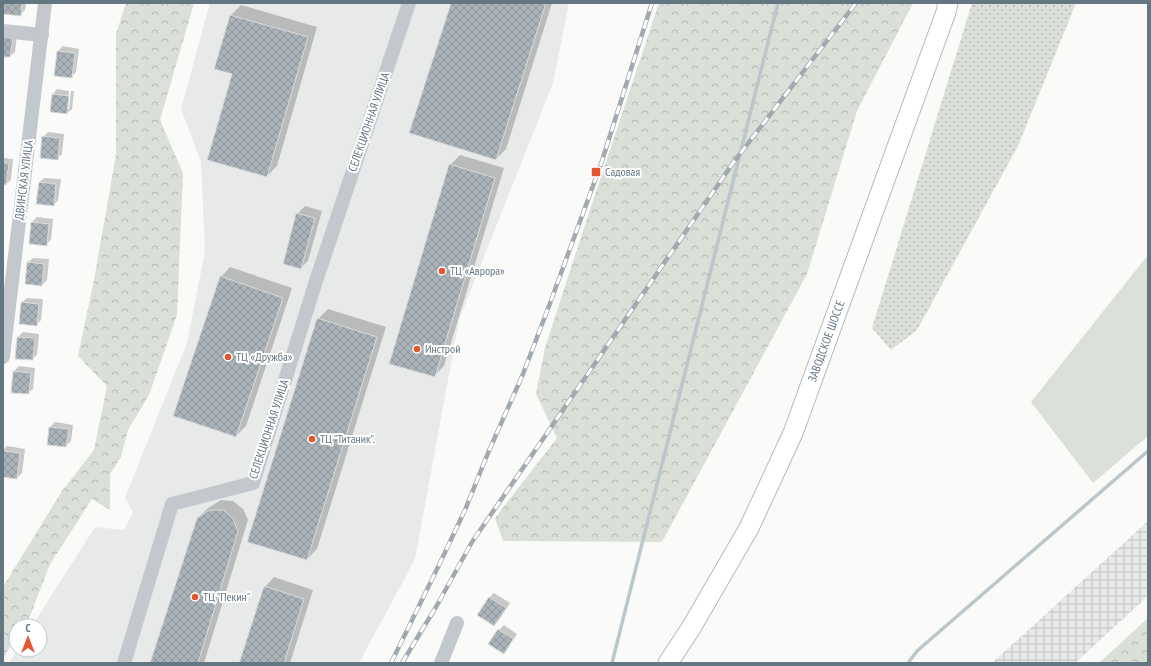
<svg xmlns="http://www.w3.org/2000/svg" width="1151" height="666" font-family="'PT Sans Narrow',sans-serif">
  <defs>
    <pattern id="industrial-grid" width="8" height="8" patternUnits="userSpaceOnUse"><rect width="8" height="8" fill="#e8e9e9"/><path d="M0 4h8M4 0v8" fill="none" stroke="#c0c1c2"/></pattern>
    <pattern id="grass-dots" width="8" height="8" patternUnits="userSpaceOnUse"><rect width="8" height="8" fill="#dadfd7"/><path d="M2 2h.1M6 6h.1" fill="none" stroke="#b4b9b4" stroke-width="1.8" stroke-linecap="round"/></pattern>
    <pattern id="forest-crowns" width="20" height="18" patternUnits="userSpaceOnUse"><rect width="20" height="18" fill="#dadfd7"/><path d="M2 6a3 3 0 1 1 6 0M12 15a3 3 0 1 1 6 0" fill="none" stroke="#b4b9b4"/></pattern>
    <pattern id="building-cross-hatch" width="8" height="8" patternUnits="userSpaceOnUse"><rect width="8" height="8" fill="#aab3b9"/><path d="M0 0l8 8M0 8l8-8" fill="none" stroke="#8e969c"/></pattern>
  </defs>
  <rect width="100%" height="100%" fill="#fafaf8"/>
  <polygon fill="#e8e9e9" points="210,3 569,3 553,83 459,320 415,559 359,663 9,663 17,650 40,650 40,626 32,626 95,527 124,530 133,512 125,498 187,343 205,251 201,162 181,109"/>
  <polygon fill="url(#industrial-grid)" points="1148,521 1148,596 1075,663 992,663"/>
  <polygon fill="url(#grass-dots)" points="972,3 1076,3 1018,146 917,330 891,350 872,328"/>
  <g fill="url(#forest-crowns)">
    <polygon points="126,3 194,3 160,120 183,173 177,315 149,395 128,430 121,457 110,474 110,510 92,499 50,564 30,616 23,626 16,626 16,637 3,658 3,587 62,491 94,450 107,386 78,356 94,280 116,155 116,34"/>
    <polygon points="659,3 913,3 857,111 807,274 662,542 503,541 495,518 557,438 536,394 545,348 581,237"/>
    <polygon points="1148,618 1148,663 1099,663"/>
  </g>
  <polygon fill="#dadfd7" points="1148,255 1148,436 1093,483 1031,402"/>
  <g fill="#0003">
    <polygon points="5,3 26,3 25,10 20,15"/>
    <polygon points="452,3 552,3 506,149 496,159"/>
    <polygon points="241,5 317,27 277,166 267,176 234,73 216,68 231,15"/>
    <polygon points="3,32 17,34 15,52 10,56 3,55"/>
    <polygon points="63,46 79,49 76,72 71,77 58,51"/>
    <polygon points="57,89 69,91 67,109 69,109 71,91 74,91 72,109 67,113 53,94"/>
    <polygon points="48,132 64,134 62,154 57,159 43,137"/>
    <polygon points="460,155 504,168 444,366 434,376 450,165"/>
    <polygon points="3,158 13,159 11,180 6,184 3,184"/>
    <polygon points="44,178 61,179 58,200 54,205 40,182"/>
    <polygon points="305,206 322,211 308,261 301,268 297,214"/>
    <polygon points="37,217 53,219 51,240 46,244 32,222"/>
    <polygon points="33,258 49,259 47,280 42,285 28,262"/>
    <polygon points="230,267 292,288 246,426 236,436 221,277"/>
    <polygon points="27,298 43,299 41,320 36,325 22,302"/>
    <polygon points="328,309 386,327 317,549 307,559 318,319"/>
    <polygon points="23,332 39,334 37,355 32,359 16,358 18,337"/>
    <polygon points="19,366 35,368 33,389 28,393 12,392 14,371"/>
    <polygon points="55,422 73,425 71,441 66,446 50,427"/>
    <polygon points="7,446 25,449 22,473 17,478 3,476 3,450"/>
    <polygon points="221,500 233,501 243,509 248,520 204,663 151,663 198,518 208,508"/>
    <polygon points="274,577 313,590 290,663 240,663 265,587"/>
    <polygon points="494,593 510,603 499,620 494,625 489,598"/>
    <polygon points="504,625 517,634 508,648 503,652 499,630"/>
  </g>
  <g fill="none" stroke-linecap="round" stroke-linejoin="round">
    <g stroke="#bbc7cb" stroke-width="3.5">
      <polyline points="612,663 778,3"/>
      <polyline points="908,663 917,651 1148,451"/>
    </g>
  </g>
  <g fill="url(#building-cross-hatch)" stroke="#dcdcda">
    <polygon points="4,3 22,3 21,16 3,14"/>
    <polygon points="451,3 546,3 496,160 409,133"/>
    <polygon points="230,15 308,37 267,177 207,160 232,74 214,69"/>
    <polygon points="3,37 13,38 10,57 3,57"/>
    <polygon points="57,51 75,53 72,78 54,76"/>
    <polygon points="52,94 69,96 67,114 50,112"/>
    <polygon points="42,136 60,138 58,160 40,158"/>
    <polygon points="3,163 9,163 6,185 3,185"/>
    <polygon points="449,164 495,178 435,377 389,364"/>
    <polygon points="39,182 56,184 54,206 36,204"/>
    <polygon points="296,213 315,218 301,269 283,264"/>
    <polygon points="31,222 49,224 47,246 29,244"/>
    <polygon points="27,262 44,264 42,286 25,284"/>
    <polygon points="220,276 283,298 236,437 173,416"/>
    <polygon points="21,302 39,304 37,326 19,324"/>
    <polygon points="317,318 377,337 307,560 247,542"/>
    <polygon points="17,337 35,338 33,360 15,359"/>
    <polygon points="13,371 31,373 29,394 11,393"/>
    <polygon points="49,427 69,429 66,447 47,445"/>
    <polygon points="3,451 20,453 17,479 3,477"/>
    <polygon points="210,510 223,510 233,519 238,531 198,663 150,663 197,518"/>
    <polygon points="264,586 304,599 284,663 239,663"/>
    <polygon points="489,597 506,608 494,626 477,615"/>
    <polygon points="498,629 513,639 504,654 488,644"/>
  </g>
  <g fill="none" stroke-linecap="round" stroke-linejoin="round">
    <g stroke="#b3babf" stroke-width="21">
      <g id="secondary">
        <path id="s1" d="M 668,663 L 691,628 L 749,528 L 793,433 L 946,12 L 948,3"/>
      </g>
    </g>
    <g stroke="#c3c8cc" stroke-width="14">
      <polyline points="3,31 42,35"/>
      <polyline points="3,357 45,3"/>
      <polyline points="124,663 172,504 253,483 315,284 409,3"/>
      <polyline points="441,663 457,623"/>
    </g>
    <use href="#secondary" stroke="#fff" stroke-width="19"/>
    <g stroke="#a2aab0" stroke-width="4.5">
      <g id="rail">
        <polyline points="391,663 439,565 465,510 488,453 523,374 549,306 601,164 652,3"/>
        <polyline points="402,663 436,607 472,542 733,163 856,3"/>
      </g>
    </g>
    <use href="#rail" stroke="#fff" stroke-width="3" stroke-dasharray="9" stroke-linecap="butt"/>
  </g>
  <g fill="#e4572e" stroke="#fff" stroke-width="1.5">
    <rect x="591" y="167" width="10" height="10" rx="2"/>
    <circle cx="442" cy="271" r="4"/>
    <circle cx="417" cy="349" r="4"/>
    <circle cx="228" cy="357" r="4"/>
    <circle cx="312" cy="439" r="4"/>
    <circle cx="195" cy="597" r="4"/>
  </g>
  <g text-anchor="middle" stroke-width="4" stroke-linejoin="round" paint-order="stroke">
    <g font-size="12" fill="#657683" stroke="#fff">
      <text transform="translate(369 122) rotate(-71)" y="4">СЕЛЕКЦИОННАЯ УЛИЦА</text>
      <text transform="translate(24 180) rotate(-83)" y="4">ДВИНСКАЯ УЛИЦА</text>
      <text dy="4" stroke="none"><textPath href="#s1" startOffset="360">ЗАВОДСКОЕ ШОССЕ</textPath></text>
      <text transform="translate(269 429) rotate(-72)" y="4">СЕЛЕКЦИОННАЯ УЛИЦА</text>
    </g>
    <g font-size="12" fill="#657683" stroke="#fff" text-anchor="start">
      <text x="605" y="176">Садовая</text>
      <text x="450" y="275">ТЦ «Аврора»</text>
      <text x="425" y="353">Инстрой</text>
      <text x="236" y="361">ТЦ «Дружба»</text>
      <text x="320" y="443">ТЦ "Титаник".</text>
      <text x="203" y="601">ТЦ "Пекин"</text>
    </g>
  </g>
  <rect width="1151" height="666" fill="none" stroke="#657683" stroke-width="8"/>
  <g transform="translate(28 638)"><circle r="19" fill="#ffffff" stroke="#c1c8cd"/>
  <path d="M0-3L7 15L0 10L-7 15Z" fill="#e4572e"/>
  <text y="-6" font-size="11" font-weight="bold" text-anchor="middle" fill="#657683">С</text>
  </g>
</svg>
